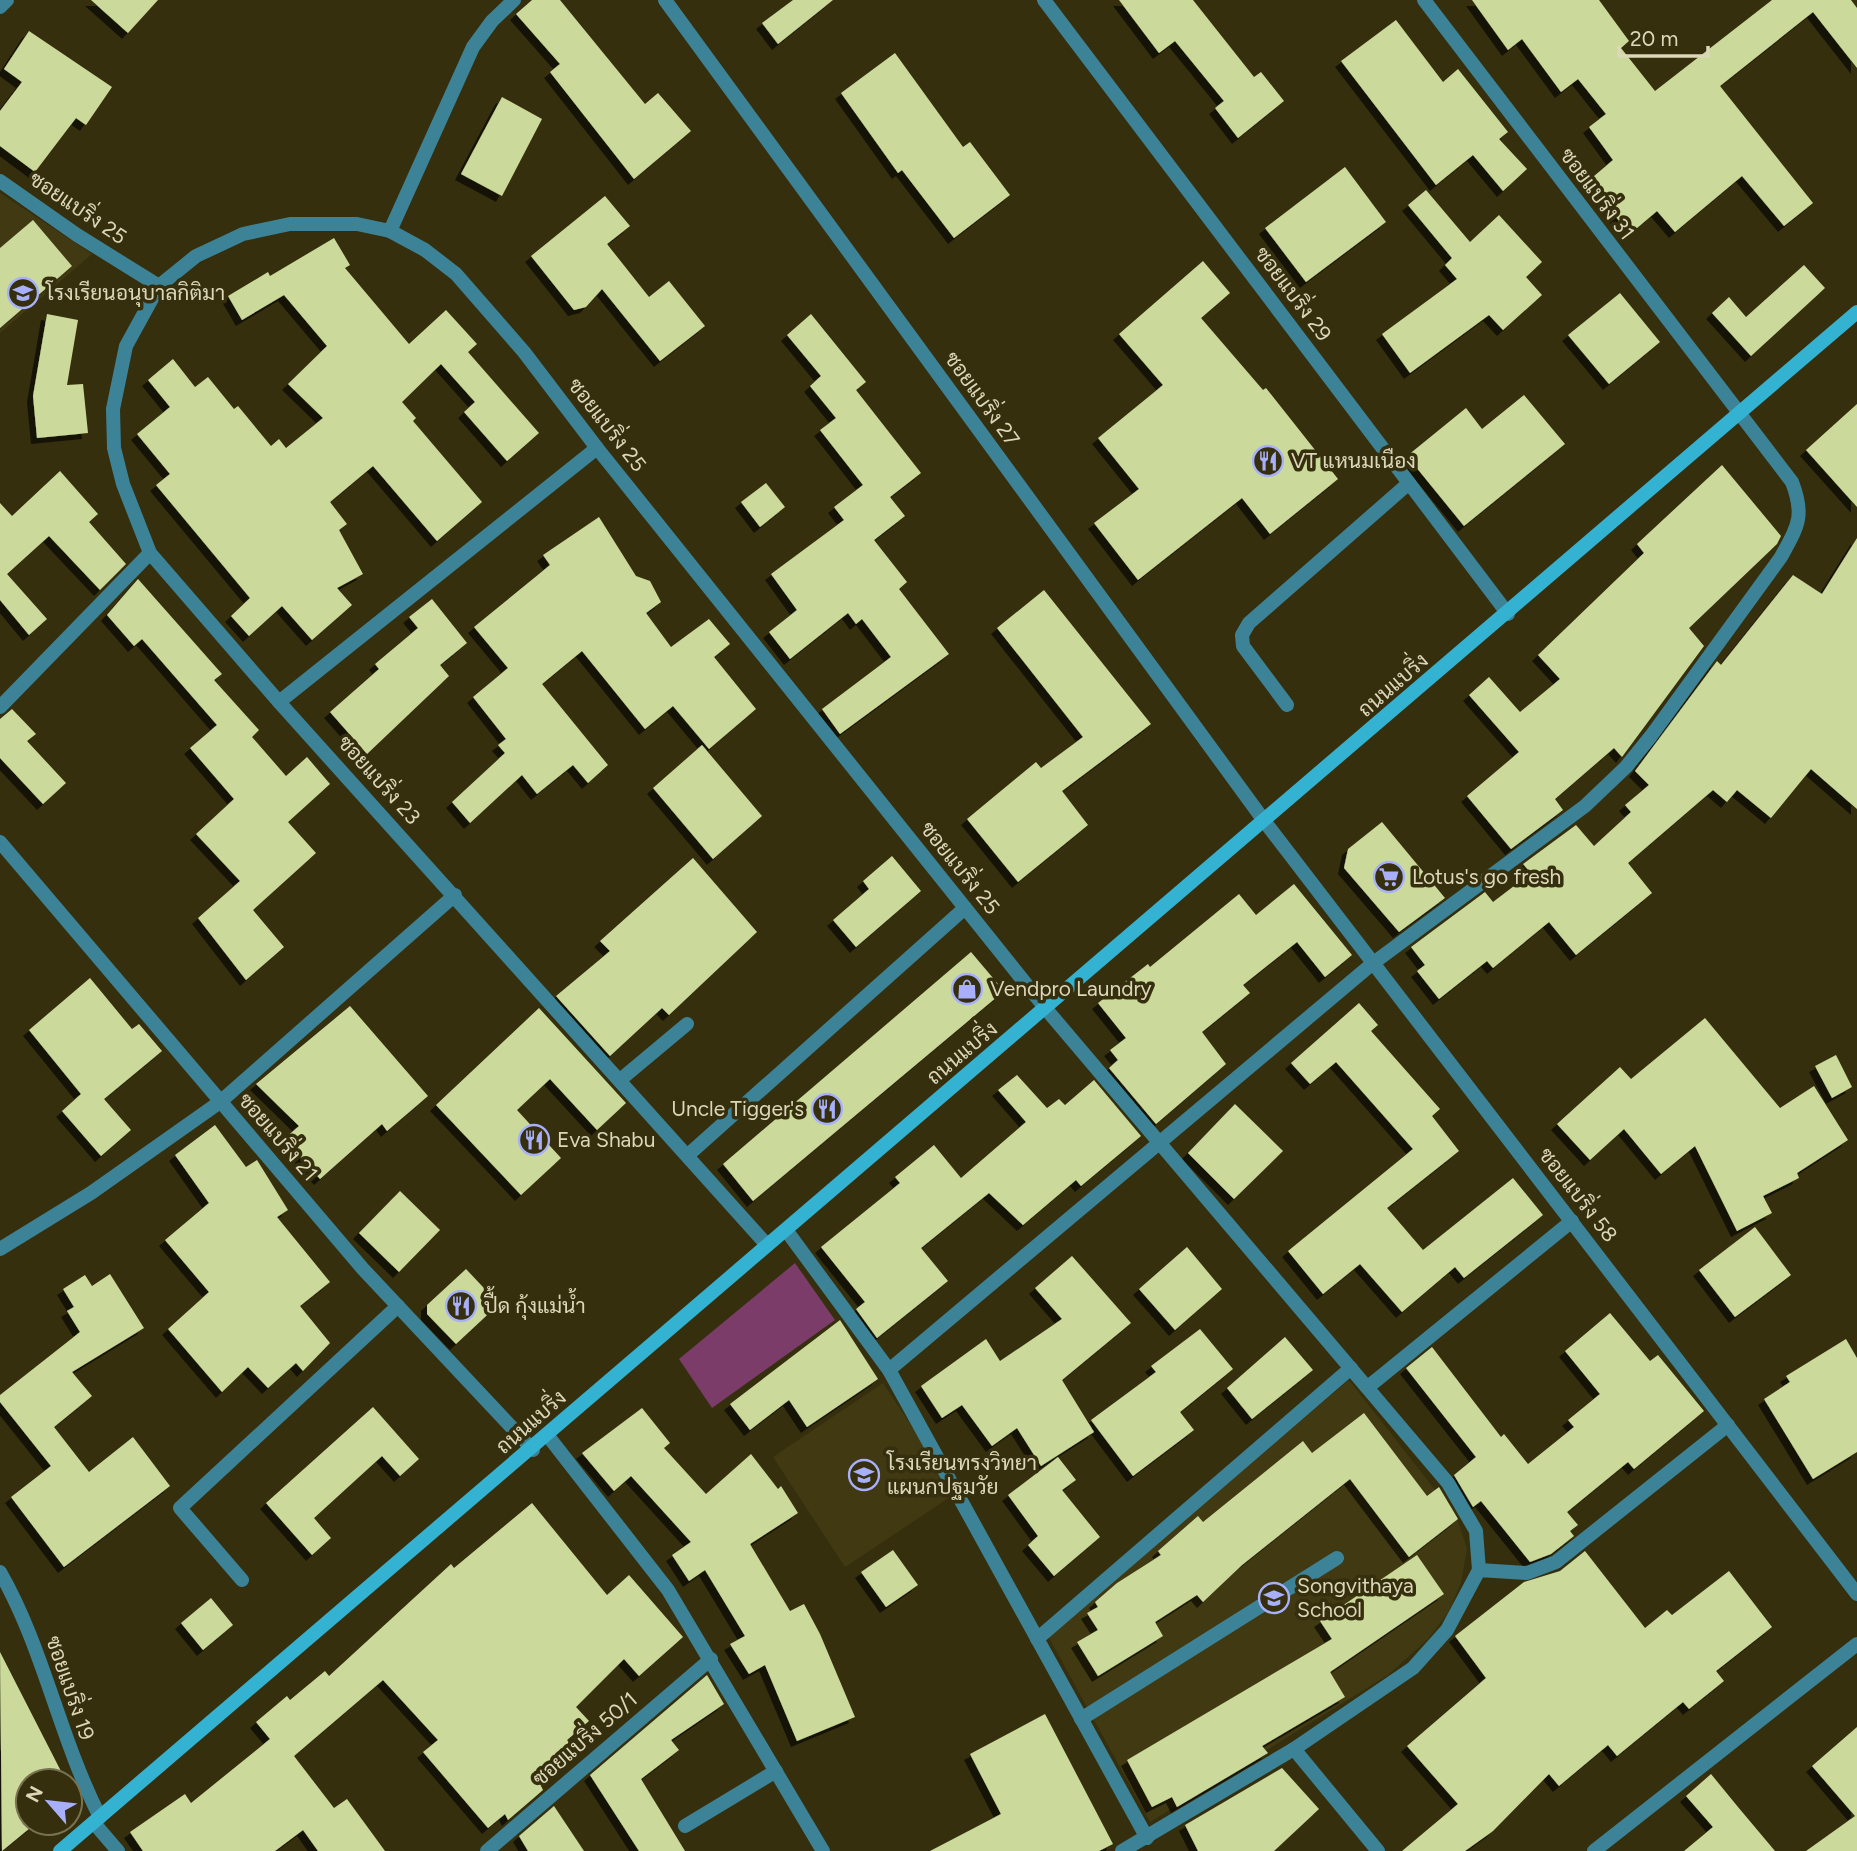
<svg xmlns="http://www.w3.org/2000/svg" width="1857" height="1851" font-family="Figtree,Sarabun,sans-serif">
  <defs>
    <filter id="shadow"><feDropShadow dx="-6" dy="6" stdDeviation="0" flood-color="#0009"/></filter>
  </defs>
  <rect width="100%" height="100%" fill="#352f0e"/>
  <g fill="#403912">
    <polygon points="0,193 92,254 0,333"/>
    <polygon points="1349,1380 1457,1518 1467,1549 1461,1583 1448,1613 1428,1639 1388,1675 1150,1822 1048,1636"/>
    <polygon points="883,1383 956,1493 845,1567 773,1457"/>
  </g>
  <polygon fill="#7b3c69" points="795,1263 835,1320 712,1408 679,1359"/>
  <g fill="#cbda9b" filter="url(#shadow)">
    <polygon points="91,0 158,0 128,33"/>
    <polygon points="532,0 560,0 645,104 658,93 691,131 634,179 550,72 560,64 516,14"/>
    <polygon points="793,0 833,0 778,44 762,23"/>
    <polygon points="1119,0 1193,0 1254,77 1261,72 1284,101 1238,138 1215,108 1224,101 1175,41 1159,53"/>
    <polygon points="1472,0 1599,0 1629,41 1621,48 1655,91 1772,0 1851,0 1857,8 1857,68 1813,12 1720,86 1813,203 1784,226 1742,176 1675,232 1657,211 1630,234 1587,182 1613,160 1589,127 1606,114 1578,79 1561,92 1522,39 1508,50"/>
    <polygon points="1396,20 1443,82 1458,69 1508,132 1499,139 1527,169 1503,191 1473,155 1436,185 1341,61"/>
    <polygon points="29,31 112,87 86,125 76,118 35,172 0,146 0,111 22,82 4,69"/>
    <polygon points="895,53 963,147 970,142 1010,195 954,238 902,170 898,173 841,93"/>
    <polygon points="502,97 542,119 502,196 461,174"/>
    <polygon points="1345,167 1386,222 1306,282 1265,228"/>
    <polygon points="1426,190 1470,242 1499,215 1542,262 1526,277 1542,295 1503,330 1489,315 1410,373 1382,334 1457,279 1445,265 1452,258 1408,205"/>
    <polygon points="605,196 630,226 607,244 649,297 669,281 705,326 660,361 602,289 586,307 574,310 531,256"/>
    <polygon points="33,220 72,266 0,328 0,248"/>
    <polygon points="334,238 350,265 345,268 409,344 446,310 477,344 468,352 539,433 507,461 464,412 475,402 441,364 402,402 416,418 413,421 482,502 437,541 373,466 330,502 347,524 339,530 363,574 337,588 352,605 312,640 282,606 249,636 231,616 250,598 156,485 170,474 137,434 170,407 148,380 173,359 195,387 208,377 234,409 238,406 271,446 279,439 286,448 323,418 288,384 327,346 284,295 242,320 228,296 268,272 270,276"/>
    <polygon points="1203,261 1230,293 1201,318 1263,390 1266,388 1338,479 1270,534 1242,498 1138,580 1094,523 1139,489 1098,438 1163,385 1119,334"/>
    <polygon points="1804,265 1825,288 1751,356 1712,313 1729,297 1746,317"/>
    <polygon points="1620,293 1660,342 1609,384 1568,335"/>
    <polygon points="47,314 78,320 67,385 83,384 88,433 37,438 33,396"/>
    <polygon points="811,314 866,382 856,390 921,473 890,497 905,516 874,540 907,582 899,589 949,654 840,734 822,709 891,657 862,619 856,624 848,613 790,659 769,632 797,610 771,574 844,520 834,507 863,485 820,430 836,418 810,386 821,376 787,335"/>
    <polygon points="1524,395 1565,444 1464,526 1407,456 1466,408 1482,429"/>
    <polygon points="1857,404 1857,507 1806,450"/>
    <polygon points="1722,465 1781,536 1777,544 1689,628 1704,646 1622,757 1614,748 1555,799 1563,810 1511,849 1467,796 1519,752 1469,695 1489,677 1520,712 1560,679 1538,655 1644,553 1637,544"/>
    <polygon points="60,471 98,514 89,522 126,564 100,590 49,536 7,574 47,619 29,635 0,600 0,503 12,516"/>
    <polygon points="766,483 785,507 760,527 741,502"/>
    <polygon points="599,517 636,576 650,581 661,602 646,613 671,647 709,619 730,644 714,657 756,709 709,749 673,706 645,729 582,651 542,684 608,765 588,783 573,765 537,794 522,775 470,823 452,802 505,753 498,745 506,739 473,697 508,668 474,627 550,565 543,555"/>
    <polygon points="1857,538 1857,809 1811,769 1771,818 1737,790 1727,802 1713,790 1628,863 1652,893 1576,955 1549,922 1493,968 1487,961 1439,999 1417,971 1425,965 1411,947 1485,892 1493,902 1531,873 1523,864 1576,825 1594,846 1631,812 1625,805 1649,785 1635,771 1717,661 1721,665 1793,575 1822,594"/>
    <polygon points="138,579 222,674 214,680 259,730 252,737 286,776 307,757 330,784 288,822 316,853 253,910 284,947 246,980 198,918 240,881 196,834 234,799 190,748 217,725 142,639 134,646 107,615"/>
    <polygon points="1044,590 1151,724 1062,791 1088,825 1018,882 967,819 1036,762 1041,768 1083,737 997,628"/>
    <polygon points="432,599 467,643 440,665 449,676 367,754 330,712 379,669 375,664 418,628 409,617"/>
    <polygon points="12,709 36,734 27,741 66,783 43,804 0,758 0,719"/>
    <polygon points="702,745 762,816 713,859 653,788"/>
    <polygon points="1382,822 1445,898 1399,932 1344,868 1348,849"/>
    <polygon points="892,856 921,891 856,947 833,920 869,889 863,881"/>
    <polygon points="693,858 757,932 669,1015 662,1008 610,1056 556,996 610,951 600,941"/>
    <polygon points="1294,884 1352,955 1325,977 1297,942 1243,985 1250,993 1202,1032 1226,1064 1156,1124 1109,1068 1118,1060 1110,1050 1126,1038 1098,1003 1148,964 1150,967 1239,894 1256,915"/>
    <polygon points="971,952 1004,991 753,1201 723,1164"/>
    <polygon points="90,978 132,1029 139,1024 162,1051 104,1099 131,1130 101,1156 62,1111 81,1094 29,1030"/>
    <polygon points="1359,1003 1378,1025 1371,1031 1440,1109 1432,1116 1459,1151 1387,1208 1423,1250 1513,1178 1543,1215 1464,1278 1455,1267 1402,1312 1360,1264 1323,1294 1288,1251 1413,1149 1336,1062 1310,1084 1291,1063"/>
    <polygon points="350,1006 428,1096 387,1131 382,1124 320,1179 284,1139 299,1126 256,1084"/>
    <polygon points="539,1008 626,1103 597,1130 550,1079 517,1110 561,1158 521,1195 436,1105"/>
    <polygon points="1705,1018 1780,1108 1814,1086 1848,1140 1797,1173 1799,1178 1763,1196 1772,1213 1737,1231 1695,1146 1661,1174 1624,1129 1590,1160 1557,1124 1620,1067 1631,1079"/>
    <polygon points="1836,1055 1852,1087 1832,1098 1815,1066"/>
    <polygon points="1017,1075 1047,1108 1059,1099 1065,1105 1094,1080 1141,1136 1081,1186 1076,1180 1023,1225 989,1193 921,1248 948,1281 877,1338 856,1309 865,1302 821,1247 900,1183 895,1177 934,1145 961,1178 1026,1122 998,1090"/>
    <polygon points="1235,1104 1283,1151 1234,1199 1188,1153"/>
    <polygon points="215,1125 246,1167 257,1160 288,1210 277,1217 330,1282 300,1306 330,1343 303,1371 296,1363 268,1388 248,1367 222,1392 168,1329 209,1292 165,1240 209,1203 175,1155"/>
    <polygon points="400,1191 440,1230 399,1272 359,1233"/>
    <polygon points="1755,1227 1791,1275 1735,1317 1699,1270"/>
    <polygon points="1187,1247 1222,1289 1175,1330 1139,1289"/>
    <polygon points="1072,1256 1131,1323 1062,1380 1094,1432 1041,1466 1017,1428 992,1446 962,1405 942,1418 921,1386 986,1339 1000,1361 1062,1319 1035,1288"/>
    <polygon points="466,1269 499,1304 456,1344 427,1314 427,1305"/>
    <polygon points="110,1274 144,1328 72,1372 92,1396 54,1427 89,1472 133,1437 170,1486 64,1567 11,1497 51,1466 0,1402 0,1395 80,1332 67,1311 74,1307 63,1289 85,1275 92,1286"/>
    <polygon points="1610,1313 1650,1361 1658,1355 1704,1411 1634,1469 1628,1462 1567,1512 1578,1525 1570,1531 1574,1536 1551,1554 1530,1562 1481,1501 1473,1507 1454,1475 1476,1457 1406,1368 1432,1347 1501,1437 1504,1434 1528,1464 1574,1427 1568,1420 1600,1394 1565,1351"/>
    <polygon points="840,1320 878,1379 807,1427 789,1400 750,1430 730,1404"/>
    <polygon points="1200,1329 1233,1369 1180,1412 1194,1430 1133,1476 1091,1420 1156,1372 1151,1366"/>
    <polygon points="1285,1337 1313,1370 1252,1419 1227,1388"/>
    <polygon points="1846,1339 1857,1358 1857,1452 1813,1479 1764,1399 1790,1382 1786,1376"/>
    <polygon points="373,1407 419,1459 400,1476 382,1456 314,1518 331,1538 312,1555 266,1503"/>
    <polygon points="642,1408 670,1443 664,1448 706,1494 751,1454 778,1489 781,1486 798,1513 750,1544 790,1611 804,1604 820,1634 855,1717 797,1741 765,1665 749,1674 730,1644 745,1636 705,1570 689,1581 672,1555 691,1542 631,1476 614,1491 582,1453"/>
    <polygon points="1364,1413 1427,1496 1439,1487 1458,1519 1409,1557 1350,1479 1242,1565 1203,1602 1197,1595 1155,1622 1163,1636 1098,1676 1077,1642 1098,1630 1087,1613 1098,1607 1095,1602 1117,1583 1161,1555 1158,1551 1198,1516 1203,1522 1303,1441 1312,1453"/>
    <polygon points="1058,1457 1076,1480 1062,1490 1100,1537 1054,1576 1028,1545 1038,1536 1008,1495"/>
    <polygon points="532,1503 607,1595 629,1575 683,1637 639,1676 624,1659 576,1707 589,1721 567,1740 577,1753 541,1786 543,1790 508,1820 505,1814 488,1828 423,1752 438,1740 383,1680 294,1756 334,1808 347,1799 385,1851 318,1851 303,1830 275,1851 143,1851 130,1832 185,1794 191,1803 270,1739 256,1722 287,1696 290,1700 325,1671 329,1676 451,1564 454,1568"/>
    <polygon points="893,1550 918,1585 886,1607 861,1572"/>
    <polygon points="1585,1551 1645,1628 1667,1610 1672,1615 1729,1571 1772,1627 1716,1671 1724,1681 1689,1709 1683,1702 1617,1756 1608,1745 1559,1786 1549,1774 1493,1831 1465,1851 1402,1851 1458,1804 1407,1746 1486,1678 1455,1636 1524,1582 1560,1571"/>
    <polygon points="1417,1555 1444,1594 1330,1672 1345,1697 1262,1746 1268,1753 1177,1807 1172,1797 1152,1807 1127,1760 1332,1639 1320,1621"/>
    <polygon points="211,1598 233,1625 203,1650 181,1623"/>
    <polygon points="0,1652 66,1781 28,1781 28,1823 36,1823 2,1851"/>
    <polygon points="707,1675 724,1704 671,1740 679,1750 641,1779 685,1851 639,1851 590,1775"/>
    <polygon points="1045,1714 1113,1844 1099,1851 930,1851 1001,1814 970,1754"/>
    <polygon points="1857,1727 1857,1851 1806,1851 1855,1816 1812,1766"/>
    <polygon points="1282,1768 1319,1809 1274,1851 1198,1851 1185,1825"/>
    <polygon points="1711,1774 1738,1807 1775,1851 1684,1851 1713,1827 1686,1796"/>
    <polygon points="554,1806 584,1851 528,1851 519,1836"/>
  </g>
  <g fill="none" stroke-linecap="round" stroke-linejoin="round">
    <g stroke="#3d8397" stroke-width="14">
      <polyline points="1287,705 1243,646 1242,635 1249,623 1409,483"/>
      <polyline points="620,1080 687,1024"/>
      <polyline points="688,1155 965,908"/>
      <polyline points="242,1580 180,1508 398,1306"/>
      <polyline points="1081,1719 1337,1558"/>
      <polyline points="685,1826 776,1771"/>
    </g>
    <g stroke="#3d8397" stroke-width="14">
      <polyline points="665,0 1265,822 1857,1594"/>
      <polyline points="1044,0 1508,614"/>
      <polyline points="0,7 7,0"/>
      <polyline points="0,181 77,235 159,286 196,256 243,234 290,224 357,224 390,231 425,250 456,274 524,352 597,448 1046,1009 1448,1483 1476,1531 1479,1570"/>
      <polyline points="390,231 473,47 492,21 514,0"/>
      <polyline points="159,286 126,346 113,409 114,448 123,484 150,553 279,702 767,1245"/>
      <polyline points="279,702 597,448"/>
      <polyline points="0,707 150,553"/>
      <polyline points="0,842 363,1269 533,1450"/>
      <polyline points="786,1230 889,1370 1147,1838"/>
      <polyline points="0,1249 91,1193 220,1102 455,895"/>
      <path d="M 889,1370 L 1372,964 L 1585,806 L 1626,767 L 1651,736 L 1781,557 C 1798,526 1805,516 1792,482 L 1424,0"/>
      <polyline points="1368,1387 1572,1221"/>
      <polyline points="548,1436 668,1590 823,1851"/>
      <path d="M 0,1572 C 44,1649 59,1737 100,1817"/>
      <polyline points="1037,1639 1351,1368"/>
      <polyline points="1294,1749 1378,1851"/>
      <polyline points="94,1823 118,1851"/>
      <polyline points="487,1851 711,1659"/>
      <polyline points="1122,1851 1294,1749 1413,1668 1447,1630 1479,1570 1527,1573 1556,1562 1728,1425"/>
      <polyline points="1594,1851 1857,1644"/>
    </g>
    <polyline stroke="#34b2d2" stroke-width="14" points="60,1851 1857,312"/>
  </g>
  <defs>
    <g id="school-ring" transform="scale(1.575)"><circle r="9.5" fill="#352f0e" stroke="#a8b0fc" stroke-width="1.5"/><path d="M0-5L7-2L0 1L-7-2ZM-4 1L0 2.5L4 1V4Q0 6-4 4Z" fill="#a8b0fc"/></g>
    <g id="restaurant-ring" transform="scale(1.575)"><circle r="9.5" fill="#352f0e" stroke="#a8b0fc" stroke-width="1.5"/><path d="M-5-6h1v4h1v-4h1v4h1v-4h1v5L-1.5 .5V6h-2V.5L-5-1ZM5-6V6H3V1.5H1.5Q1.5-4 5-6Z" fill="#a8b0fc"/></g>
    <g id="supermarket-ring" transform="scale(1.575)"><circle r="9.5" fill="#352f0e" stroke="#a8b0fc" stroke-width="1.5"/><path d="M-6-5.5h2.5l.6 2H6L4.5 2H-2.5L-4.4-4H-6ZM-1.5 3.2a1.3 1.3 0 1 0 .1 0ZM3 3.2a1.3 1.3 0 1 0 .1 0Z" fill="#a8b0fc"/></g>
    <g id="shop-ring" transform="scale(1.575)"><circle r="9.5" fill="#352f0e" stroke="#a8b0fc" stroke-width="1.5"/><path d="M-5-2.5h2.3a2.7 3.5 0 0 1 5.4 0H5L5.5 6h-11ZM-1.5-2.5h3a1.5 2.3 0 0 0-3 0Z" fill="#a8b0fc"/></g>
  </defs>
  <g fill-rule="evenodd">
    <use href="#school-ring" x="23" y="293"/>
    <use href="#restaurant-ring" x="1268" y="461"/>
    <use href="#supermarket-ring" x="1389" y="877"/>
    <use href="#shop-ring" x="967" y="989"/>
    <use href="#restaurant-ring" x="827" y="1109"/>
    <use href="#restaurant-ring" x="534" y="1140"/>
    <use href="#restaurant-ring" x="461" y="1306"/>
    <use href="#school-ring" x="864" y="1475"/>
    <use href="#school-ring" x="1274" y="1598"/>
  </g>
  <g text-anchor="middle" stroke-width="7" stroke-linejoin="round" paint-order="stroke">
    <g font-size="21" fill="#dcd7b8" stroke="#352f0e">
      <text transform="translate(1597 194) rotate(53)" y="7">ซอยแบริ่ง 31</text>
      <text transform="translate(78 208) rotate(34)" y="7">ซอยแบริ่ง 25</text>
      <text transform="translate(1293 294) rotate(53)" y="7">ซอยแบริ่ง 29</text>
      <text transform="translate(982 399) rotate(54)" y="7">ซอยแบริ่ง 27</text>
      <text transform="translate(607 425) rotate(52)" y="7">ซอยแบริ่ง 25</text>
      <text transform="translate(1393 685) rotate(-41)" y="7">ถนนแบริ่ง</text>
      <text transform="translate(379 780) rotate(48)" y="7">ซอยแบริ่ง 23</text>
      <text transform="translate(960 868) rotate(51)" y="7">ซอยแบริ่ง 25</text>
      <text transform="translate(962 1053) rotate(-40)" y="7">ถนนแบริ่ง</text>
      <text transform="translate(278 1137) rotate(49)" y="7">ซอยแบริ่ง 21</text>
      <text transform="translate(1578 1195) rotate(52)" y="7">ซอยแบริ่ง 58</text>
      <text transform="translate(531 1422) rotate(-41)" y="7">ถนนแบริ่ง</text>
      <text transform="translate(70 1688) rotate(71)" y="7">ซอยแบริ่ง 19</text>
      <text transform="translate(585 1739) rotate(-41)" y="7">ซอยแบริ่ง 50/1</text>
    </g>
    <g font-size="21" fill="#dcd7b8" stroke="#352f0e" text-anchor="start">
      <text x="46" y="300">โรงเรียนอนุบาลกิติมา</text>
      <text x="1291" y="468">VT แหนมเนือง</text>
      <text x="1412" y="884">Lotus's go fresh</text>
      <text x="990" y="996">Vendpro Laundry</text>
      <text x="804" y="1116" text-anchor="end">Uncle Tigger's</text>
      <text x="557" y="1147">Eva Shabu</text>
      <text x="484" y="1313">ปื้ด กุ้งแม่น้ำ</text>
      <text x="887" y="1470">โรงเรียนทรงวิทยา<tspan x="887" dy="24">แผนกปฐมวัย</tspan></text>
      <text x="1297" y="1593">Songvithaya<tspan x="1297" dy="24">School</tspan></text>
    </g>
  </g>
  <g transform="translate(49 1802) rotate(298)"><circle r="33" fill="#352f0e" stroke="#787252" stroke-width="2"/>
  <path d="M0-5L12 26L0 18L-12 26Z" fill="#a8b0fc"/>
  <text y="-10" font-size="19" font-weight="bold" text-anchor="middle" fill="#dcd7b8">N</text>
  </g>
  <path d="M1619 46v10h89v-10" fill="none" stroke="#dcd7b8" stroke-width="3.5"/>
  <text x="1630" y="46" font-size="21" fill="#dcd7b8" stroke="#352f0e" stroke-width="5" paint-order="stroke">20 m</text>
</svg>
